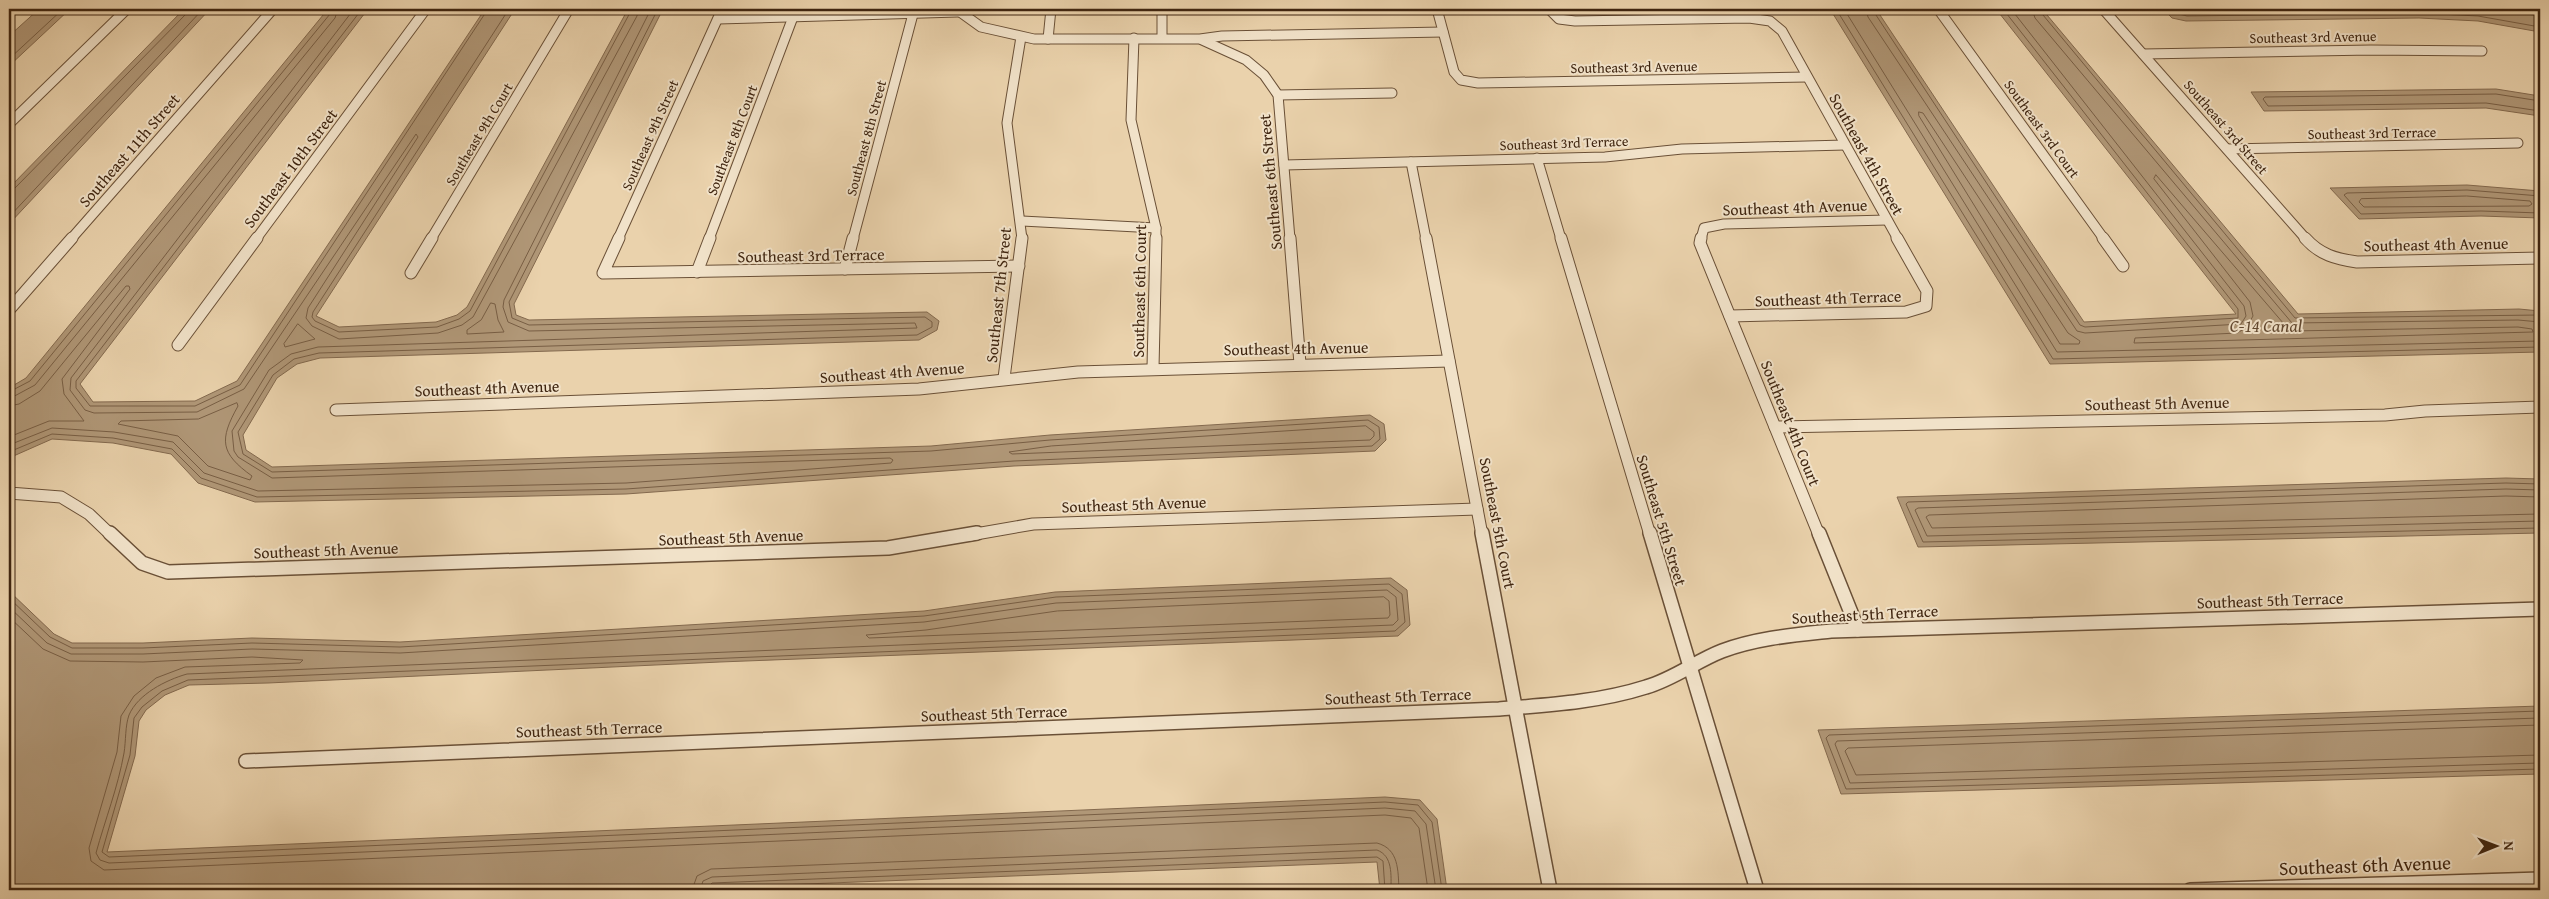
<svg xmlns="http://www.w3.org/2000/svg" width="2549" height="899" font-family="'Gentium Book Plus',serif">
  <rect width="100%" height="100%" fill="#ead2ac"/>
  <filter id="stains"><feTurbulence type="fractalNoise" baseFrequency=".004" numOctaves="4"/><feColorMatrix values="0 0 0 0 .2 0 0 0 0 .09 0 0 0 0 .02 0 0 0 .5 -.17"/></filter>
  <radialGradient id="worn" r=".72"><stop offset=".6" stop-color="#630" stop-opacity="0"/><stop offset="1" stop-color="#630" stop-opacity=".3"/></radialGradient>
  <g fill="#b09777" stroke="#83694e">
    <polygon points="39,9 70,9 9,66 9,36"/>
    <polygon points="184,9 210,9 9,224 9,188"/>
    <polygon points="328,9 368,9 80,384 93,402 195,401 237,381 485,9 515,9 316,316 339,327 436,322 457,315 467,307 628,9 663,9 514,304 516,315 529,320 927,312 939,321 937,330 919,340 320,358 297,364 277,378 243,435 246,450 272,467 931,446 1050,435 1370,415 1384,424 1386,440 1375,451 1014,466 626,494 255,502 198,483 171,454 113,443 52,439 9,458 9,388 26,378"/>
    <polygon points="1830,9 1876,9 2084,322 2236,314 1996,9 2042,9 2298,314 2519,309 2540,311 2540,352 2050,364"/>
    <polygon points="2163,9 2496,9 2540,16 2540,32 2478,21 2419,18 2186,21 2172,18"/>
    <polygon points="2496,89 2540,96 2540,116 2486,108 2264,111 2251,92"/>
    <polygon points="2467,185 2540,191 2540,218 2481,216 2359,219 2330,188"/>
    <polygon points="2506,478 2540,479 2540,533 1918,547 1897,497"/>
    <polygon points="1391,578 1407,590 1410,625 1398,636 720,662 268,683 189,685 165,695 146,710 139,721 135,756 107,852 1385,797 1420,800 1437,819 1447,890 1380,890 1377,862 649,890 9,890 9,591 54,634 72,643 143,643 252,638 400,642 924,611 1055,592"/>
    <polygon points="2540,706 2540,774 1841,794 1818,730"/>
  </g>
  <g fill="none" stroke-linecap="round" stroke-linejoin="round">
    <g stroke="#785e44" stroke-width="1">
      <polyline points="354,9 71,378 70,390 85,410 94,413 197,412 244,389 416,134 418,137 308,308 306,318 312,326 339,339 438,333 462,325 473,317 637,16 638,9"/>
      <polyline points="362,9 76,381 76,388 90,406 195,406 240,385 488,9"/>
      <polyline points="509,9 313,312 312,317 315,321 339,332 437,327 459,319 470,311 632,9"/>
      <polyline points="1836,9 2053,359 2540,347"/>
      <polyline points="1844,9 2057,352 2540,341"/>
      <polyline points="1866,9 1868,17 2077,331 2085,333 2241,324 2246,316 2244,306 2011,9"/>
      <polyline points="1872,9 2080,325 2085,327 2238,318 2238,309 2003,9"/>
      <polyline points="2032,9 2035,18 2292,323 2518,320 2540,322"/>
      <polyline points="2038,9 2295,318 2540,315"/>
      <polyline points="2170,9 2175,13 2187,16 2419,13 2478,16 2540,27"/>
      <polyline points="2182,9 2267,9"/>
      <polyline points="9,59 63,9"/>
      <polyline points="2540,101 2496,94 2265,97 2263,99 2268,106 2486,103 2540,111"/>
      <polygon points="1919,112 1923,113 2068,333 2080,341 2079,344 2060,344 1919,116"/>
      <polygon points="2156,175 2290,331 2518,327 2532,329 2533,332 2134,343 2135,338 2237,333 2246,328 2253,316 2250,302 2154,179"/>
      <polyline points="9,191 14,189 186,14 187,9"/>
      <polygon points="2467,196 2530,201 2532,204 2529,206 2364,207 2359,202 2361,199"/>
      <polyline points="2540,196 2467,190 2347,193 2344,195 2361,214 2481,211 2540,213"/>
      <polyline points="9,217 203,9"/>
      <polygon points="491,303 495,304 498,320 504,332 467,334 467,330 481,320"/>
      <polygon points="298,324 315,339 285,347 284,344"/>
      <polyline points="9,392 30,381 330,14 331,9"/>
      <polyline points="9,399 35,385 335,18 338,9"/>
      <path d="M 237,403 L 238,406 C 219,440 220,453 252,476 L 250,480 L 208,466 L 178,436 L 118,424 L 121,421 L 198,419 Z"/>
      <polyline points="9,406 19,404 40,391 126,286 129,286 130,289 62,379 64,394 84,421 49,421 9,437"/>
      <polygon points="1366,426 1374,432 1374,436 1370,440 1012,454 1009,452 1051,446"/>
      <polyline points="9,445 52,428 114,432 173,442 204,473 258,491 626,483 891,463 893,460 890,458 272,478 238,457 234,451 232,431 269,370 291,354 318,347 917,328 915,323 529,331 508,322 503,307 504,300 651,9"/>
      <polyline points="9,452 52,434 113,438 172,449 201,478 257,497 626,489 1014,461 1372,446 1380,439 1379,427 1368,420 1050,440 931,451 272,472 243,454 238,432 273,375 294,359 319,353 917,335 932,327 932,322 925,317 529,325 512,318 509,302 658,9"/>
      <polyline points="2540,484 2506,483 1908,502 1906,504 1923,542 2540,528"/>
      <polyline points="2540,490 2506,489 1918,508 1915,510 1927,536 2540,521"/>
      <polyline points="2540,497 2506,496 1929,515 1926,517 1932,528 2540,514"/>
      <polygon points="1384,597 1389,601 1390,615 1388,618 869,638 866,635 926,630 1057,611"/>
      <polyline points="9,598 50,637 72,648 143,648 252,643 400,647 924,616 1056,597 1389,584 1402,594 1405,622 1395,631 188,680 162,691 142,707 134,718 130,755 102,852 109,857 1385,802 1418,805 1432,822 1442,890"/>
      <path d="M 9,607 L 47,643 L 71,654 L 143,654 L 252,649 L 400,653 L 924,622 L 1056,603 L 1387,590 L 1396,597 L 1398,620 L 1393,625 L 187,674 C 166,680 138,694 129,715 C 125,726 126,741 124,753 C 118,787 105,820 96,853 L 100,860 L 109,863 L 1385,808 L 1415,811 L 1426,824 L 1436,890"/>
      <polyline points="9,617 43,649 70,661 143,662 252,657 303,660 300,663 185,667 156,678 134,696 121,716 117,752 89,848 91,861 104,870 1385,815 1411,818 1419,828 1428,890"/>
      <polyline points="2540,711 1829,735 1826,738 1846,789 2540,769"/>
      <polyline points="2540,718 1837,741 1835,744 1850,783 2540,763"/>
      <polyline points="2540,725 1848,748 1845,751 1856,775 2540,755"/>
      <path d="M 692,890 L 697,876 L 711,869 L 1377,843 C 1399,849 1398,870 1399,890"/>
      <path d="M 700,890 L 703,881 L 712,877 L 1377,850 C 1393,856 1391,875 1391,890"/>
      <polyline points="706,890 712,883 1377,857 1383,861 1385,890"/>
    </g>
    <g stroke="#6a5037" stroke-width="11">
      <g id="minor-far2">
        <polyline points="956,9 981,27 1034,39 1200,39 1222,36 1443,32"/>
        <polyline points="1162,9 1162,37"/>
        <polyline points="1437,9 1454,72 1461,80 1478,83 1807,77"/>
        <polyline points="1549,9 1559,19 1575,21 1749,18 1770,21 1782,31 1898,239"/>
        <polyline points="1938,9 2104,239"/>
        <polyline points="2103,9 2306,239"/>
        <polyline points="718,19 958,12"/>
        <polyline points="1021,37 1007,123 1022,239"/>
        <polyline points="1134,38 1131,120 1156,228 1156,239"/>
        <polyline points="1048,39 1051,9"/>
        <polyline points="1202,40 1246,60 1264,75 1278,95 1290,239"/>
        <polyline points="2143,54 2371,50 2482,51"/>
        <polyline points="1278,95 1392,93"/>
        <polyline points="9,124 127,9"/>
        <polyline points="2227,149 2518,143"/>
        <polyline points="1537,158 1561,239"/>
        <polyline points="1411,162 1426,239"/>
        <polyline points="1284,165 1605,157 1682,149 1845,145"/>
        <polyline points="1022,221 1156,228"/>
        <polyline points="71,239 273,9"/>
        <polyline points="256,239 426,9"/>
        <polyline points="431,239 569,9"/>
        <polyline points="618,239 722,9"/>
        <polyline points="709,239 793,17"/>
        <polyline points="853,239 913,14"/>
        <polyline points="1701,239 1704,228 1724,224 1887,220"/>
      </g>
    </g>
    <g stroke="#6a5037" stroke-width="13">
      <g id="minor-far1">
        <polyline points="619,238 603,273 1019,266"/>
        <polyline points="1290,238 1300,364"/>
        <polyline points="1426,238 1482,535"/>
        <polyline points="1561,238 1650,535"/>
        <polyline points="1701,238 1700,243 1819,535"/>
        <polyline points="2103,238 2123,266"/>
        <path d="M 2305,238 C 2320,255 2336,259 2357,262 L 2540,258"/>
        <polyline points="845,269 853,238"/>
        <polyline points="697,272 710,238"/>
        <polyline points="411,273 432,238"/>
        <polyline points="9,310 72,238"/>
        <polyline points="1730,316 1906,312 1926,306 1927,291 1897,238"/>
        <polyline points="178,345 257,238"/>
        <polyline points="1153,368 1156,238"/>
        <polyline points="1004,378 1022,238"/>
        <polyline points="336,410 919,389 1078,372 1449,361"/>
        <polyline points="1775,427 2385,415 2425,411 2540,407"/>
        <polyline points="9,493 61,497 89,514 111,535"/>
        <polyline points="970,535 1033,524 1477,509"/>
      </g>
    </g>
    <g stroke="#6a5037" stroke-width="16">
      <g id="minor">
        <polyline points="110,533 142,563 168,572 888,548 977,533"/>
        <polyline points="1482,533 1550,890"/>
        <polyline points="1650,533 1757,890"/>
        <polyline points="1819,533 1858,630"/>
        <path d="M 246,761 L 1499,709 C 1548,705 1599,702 1646,687 C 1674,679 1696,661 1722,651 C 1757,638 1794,635 1831,631 L 2540,609"/>
        <polyline points="2190,890 2540,879"/>
      </g>
    </g>
    <use href="#minor-far2" stroke="#f1e2c9" stroke-width="9"/>
    <use href="#minor-far1" stroke="#f1e2c9" stroke-width="11"/>
    <use href="#minor" stroke="#f1e2c9" stroke-width="13"/>
  </g>
  <g text-anchor="middle" stroke-width="4" stroke-linejoin="round" paint-order="stroke">
    <g font-size="14" fill="#3f2510" stroke="#f1e2c9">
      <text transform="translate(2313 37) rotate(-1)" y="5">Southeast 3rd Avenue</text>
      <text transform="translate(1634 67) rotate(-1)" y="5">Southeast 3rd Avenue</text>
      <text transform="translate(2226 127) rotate(49)" y="5">Southeast 3rd Street</text>
      <text transform="translate(2042 129) rotate(54)" y="5">Southeast 3rd Court</text>
      <text transform="translate(2372 133) rotate(-1)" y="5">Southeast 3rd Terrace</text>
      <text transform="translate(479 134) rotate(-59)" y="5">Southeast 9th Court</text>
      <text transform="translate(650 135) rotate(-66)" y="5">Southeast 9th Street</text>
      <text transform="translate(866 138) rotate(-75)" y="5">Southeast 8th Street</text>
      <text transform="translate(732 140) rotate(-69)" y="5">Southeast 8th Court</text>
      <text transform="translate(1564 143) rotate(-2)" y="5">Southeast 3rd Terrace</text>
    </g>
    <g font-size="16" fill="#3f2510" stroke="#f1e2c9">
      <text transform="translate(129 150) rotate(-49)" y="6">Southeast 11th Street</text>
      <text transform="translate(1867 154) rotate(61)" y="6">Southeast 4th Street</text>
      <text transform="translate(290 168) rotate(-53)" y="6">Southeast 10th Street</text>
      <text transform="translate(1270 182) rotate(-95)" y="6">Southeast 6th Street</text>
      <text transform="translate(1795 207) rotate(-2)" y="6">Southeast 4th Avenue</text>
      <text transform="translate(2436 244) rotate(-1)" y="6">Southeast 4th Avenue</text>
      <text transform="translate(811 255) rotate(-1)" y="6">Southeast 3rd Terrace</text>
      <text transform="translate(1139 291) rotate(-89)" y="6">Southeast 6th Court</text>
      <text transform="translate(998 295) rotate(-84)" y="6">Southeast 7th Street</text>
      <text transform="translate(1828 298) rotate(-2)" y="6">Southeast 4th Terrace</text>
      <text transform="translate(1296 348) rotate(-1)" y="6">Southeast 4th Avenue</text>
      <text transform="translate(892 372) rotate(-4)" y="6">Southeast 4th Avenue</text>
      <text transform="translate(487 388) rotate(-2)" y="6">Southeast 4th Avenue</text>
      <text transform="translate(2157 403) rotate(-1)" y="6">Southeast 5th Avenue</text>
      <text transform="translate(1791 423) rotate(68)" y="6">Southeast 4th Court</text>
      <text transform="translate(1134 504) rotate(-2)" y="6">Southeast 5th Avenue</text>
      <text transform="translate(1662 520) rotate(73)" y="6">Southeast 5th Street</text>
      <text transform="translate(1498 523) rotate(79)" y="6">Southeast 5th Court</text>
      <text transform="translate(731 537) rotate(-2)" y="6">Southeast 5th Avenue</text>
      <text transform="translate(326 550) rotate(-2)" y="6">Southeast 5th Avenue</text>
      <text transform="translate(2270 600) rotate(-2)" y="6">Southeast 5th Terrace</text>
      <text transform="translate(1865 614) rotate(-3)" y="6">Southeast 5th Terrace</text>
      <text transform="translate(1398 696) rotate(-2)" y="6">Southeast 5th Terrace</text>
      <text transform="translate(994 713) rotate(-2)" y="6">Southeast 5th Terrace</text>
      <text transform="translate(589 729) rotate(-2)" y="6">Southeast 5th Terrace</text>
    </g>
    <g font-size="18" font-style="italic" fill="#61472f" stroke="#f1e2c9">
      <text x="2266" y="332">C-14 Canal</text>
    </g>
    <g font-size="19" fill="#3f2510" stroke="#f1e2c9">
      <text transform="translate(2365 865) rotate(-2)" y="7">Southeast 6th Avenue</text>
    </g>
  </g>
  <rect width="2549" height="899" fill="none" stroke="#ead2ac" stroke-width="30"/>
  <rect x="10" y="10" width="2529" height="879" fill="none" stroke="#3f2510" stroke-width="2.5"/>
  <rect x="15" y="15" width="2519" height="869" fill="none" stroke="#3f2510"/>
  <g transform="translate(2496 846) rotate(89)" stroke="#f1e2c9" stroke-width="4" paint-order="stroke">
  <path d="M0-4L9 19L0 12L-9 19Z" fill="#3f2510"/>
  <text y="-8" font-size="14" font-weight="bold" text-anchor="middle" fill="#3f2510">N</text>
  </g>
  <rect width="100%" height="100%" filter="url(#stains)"/>
  <rect width="100%" height="100%" fill="url(#worn)"/>
</svg>
